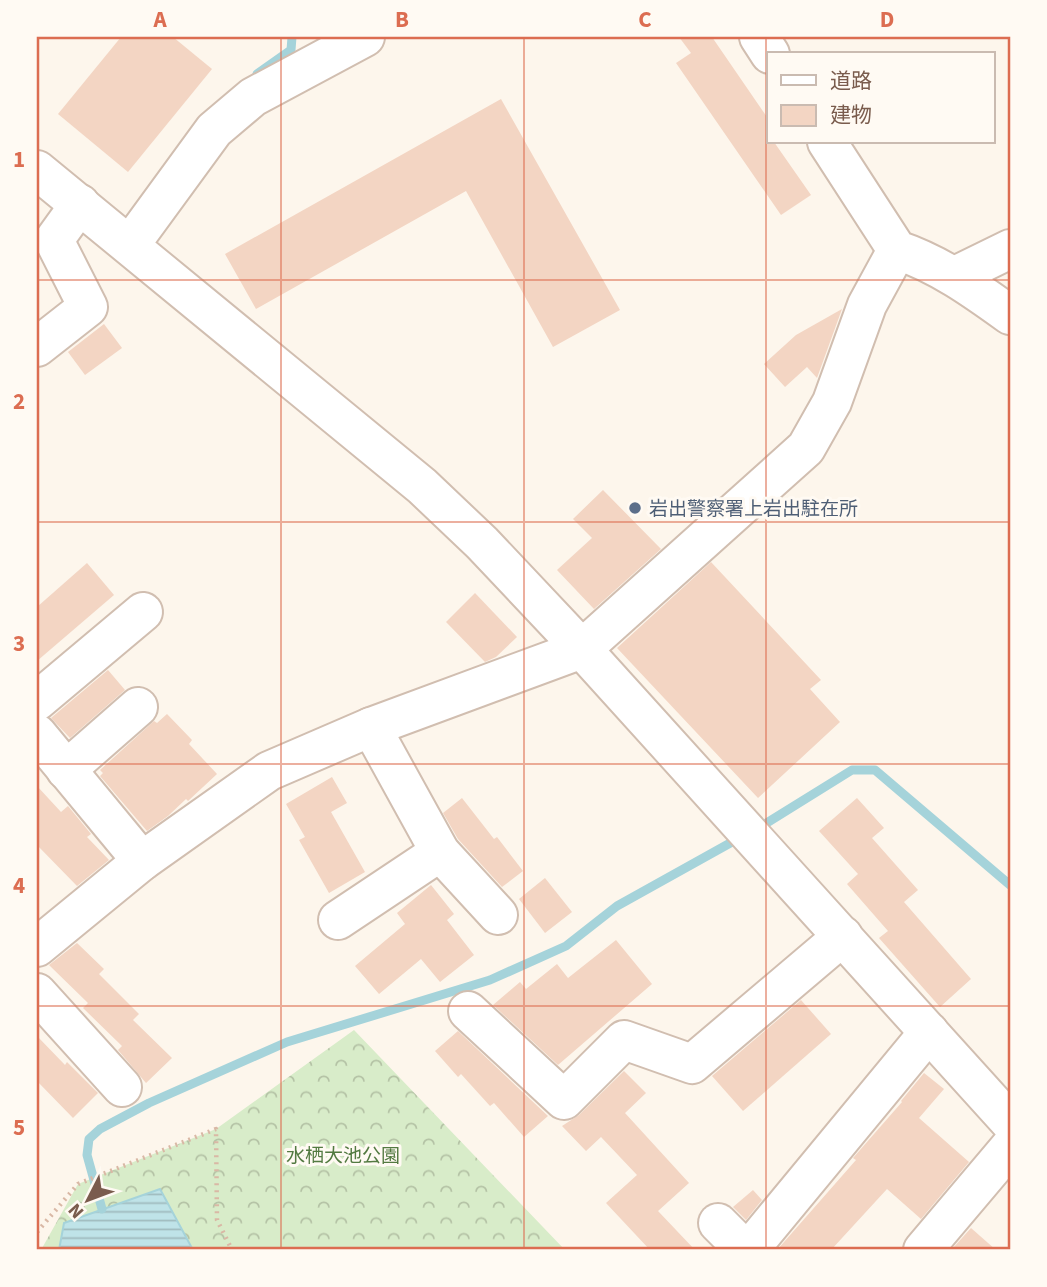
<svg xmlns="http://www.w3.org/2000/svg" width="1047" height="1287" font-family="'Source Sans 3','Noto Sans JP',sans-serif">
  <defs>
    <pattern id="forest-crowns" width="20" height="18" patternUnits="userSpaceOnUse" patternTransform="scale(1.75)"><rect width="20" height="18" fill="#d8ecc9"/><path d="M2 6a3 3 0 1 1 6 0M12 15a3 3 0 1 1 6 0" fill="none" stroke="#b4c2a5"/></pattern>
    <pattern id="water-rules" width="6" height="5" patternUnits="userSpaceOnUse" patternTransform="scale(1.75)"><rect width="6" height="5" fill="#bfe3e8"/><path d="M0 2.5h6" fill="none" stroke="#a0bbbe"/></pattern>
  </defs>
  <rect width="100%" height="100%" fill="#fdf6ec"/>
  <polygon fill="url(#forest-crowns)" points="354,1030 565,1250 41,1250 78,1184 216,1129"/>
  <polygon fill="url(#water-rules)" stroke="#a5d3da" stroke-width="2" points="160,1189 193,1250 59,1250 64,1223"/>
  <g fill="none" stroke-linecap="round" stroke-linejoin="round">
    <g stroke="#a5d3da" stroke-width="9">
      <polyline points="257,74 291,50 292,37"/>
      <polyline points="757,829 852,770 875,770 1010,885"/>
      <polyline points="102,1209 87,1155 89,1139 100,1129 149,1103 287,1042 490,980 566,946 617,906 741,837"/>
    </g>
  </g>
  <g fill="#f3d5c3">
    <polygon points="121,37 173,37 212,69 128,172 58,114"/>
    <polygon points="679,37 712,37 769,120 769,142 774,142 811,195 781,215 676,63 691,53"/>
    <polygon points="501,99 620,310 553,347 466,191 256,309 225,254"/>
    <polygon points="842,309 817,378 807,367 785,387 764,364 796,335"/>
    <polygon points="104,324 122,348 85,375 68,352"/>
    <polygon points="603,490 661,549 594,609 557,570 592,538 573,519"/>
    <polygon points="711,562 821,680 810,689 840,722 758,798 617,648"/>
    <polygon points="87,563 114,595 37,661 37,607"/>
    <polygon points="475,593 517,637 496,657 485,662 446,622"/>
    <polygon points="108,670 125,690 70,738 51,718"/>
    <polygon points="167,714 192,740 189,744 217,774 188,801 186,799 168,816 147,831 100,776 103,773 100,770 154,721 157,723"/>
    <polygon points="332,777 347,803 331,812 365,872 329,893 299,840 305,837 286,804"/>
    <polygon points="37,786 61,812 68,806 91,834 87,837 109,860 77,886 37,845"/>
    <polygon points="462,798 494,839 497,837 523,871 502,887 458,839 443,813"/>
    <polygon points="857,798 884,828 872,838 918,890 904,902 971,979 940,1007 879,938 888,931 847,884 858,874 819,831"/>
    <polygon points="545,878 572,912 545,933 519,899"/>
    <polygon points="431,885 454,914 447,920 474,955 440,982 421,959 379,994 355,966 405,924 397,913"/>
    <polygon points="616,940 652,984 558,1065 493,1005 520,982 526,989 557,964 568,978"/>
    <polygon points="77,943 104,969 99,974 139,1014 133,1020 172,1058 146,1083 118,1050 122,1046 83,1008 88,1003 49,965"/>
    <polygon points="801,1000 831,1034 743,1111 712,1076"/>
    <polygon points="458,1031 548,1116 524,1137 494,1103 490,1106 461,1074 458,1077 435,1051"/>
    <polygon points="37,1036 65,1065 67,1062 98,1093 73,1118 37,1081"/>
    <polygon points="624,1071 646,1093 625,1113 689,1183 658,1211 695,1250 650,1250 606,1203 637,1175 601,1137 586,1151 562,1126 579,1115"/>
    <polygon points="924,1073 944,1089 919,1118 969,1162 921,1219 887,1189 831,1250 777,1250 856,1160 853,1158 902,1102 901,1101"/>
    <polygon points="753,1190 762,1200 746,1220 733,1207"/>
    <polygon points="971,1228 996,1250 956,1250 953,1248"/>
  </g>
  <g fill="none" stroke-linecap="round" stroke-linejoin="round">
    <g stroke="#d1beb0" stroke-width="42">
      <g id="minor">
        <polyline points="759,37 770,54"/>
        <path d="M 827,142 L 897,250 C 939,264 974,289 1010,315"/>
        <polyline points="37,170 422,486 482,543 582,649 1010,1122"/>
        <polyline points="130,245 214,130 253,97 365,37"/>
        <polyline points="955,276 1010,249"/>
        <polyline points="37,347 88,307 54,240 80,204"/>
        <polyline points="37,701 143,612"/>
        <polyline points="371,727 440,852 498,915"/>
        <polyline points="37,734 142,861"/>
        <polyline points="66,770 138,707"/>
        <polyline points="338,920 440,852"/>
        <polyline points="37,947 142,861 269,771 371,727 582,649 806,448 832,402 867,305 897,250"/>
        <polyline points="37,993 122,1087"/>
        <polyline points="468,1011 564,1100 624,1040 692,1064 843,936"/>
        <polyline points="718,1223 745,1250"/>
        <polyline points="749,1250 929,1032"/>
        <polyline points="923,1250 1010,1147"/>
      </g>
    </g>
    <polyline stroke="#d9b8a5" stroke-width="4.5" stroke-dasharray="2 5" stroke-linecap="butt" points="37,1232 78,1184 216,1129 217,1220 232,1250"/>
    <use href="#minor" stroke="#fff" stroke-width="38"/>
  </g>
  <path fill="none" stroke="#dc6d51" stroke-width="2" stroke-opacity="0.55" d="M 281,37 L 281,1250M 524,37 L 524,1250M 766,37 L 766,1250M 37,280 L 1010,280M 37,522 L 1010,522M 37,764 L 1010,764M 37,1006 L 1010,1006"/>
  <circle fill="#5c6f8a" stroke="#fffaf3" stroke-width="2.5" cx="635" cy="508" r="7"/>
  <g text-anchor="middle" stroke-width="6" stroke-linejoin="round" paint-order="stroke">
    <g font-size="19" fill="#4e5e75" stroke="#fffaf3" text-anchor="start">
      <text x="649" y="515">岩出警察署上岩出駐在所</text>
    </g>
    <g font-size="19" fill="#537a41" stroke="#fffaf3">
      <text x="343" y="1162">水栖大池公園</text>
    </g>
  </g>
  <rect width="1047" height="1287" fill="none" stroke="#fffaf3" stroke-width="77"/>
  <rect x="767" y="52" width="228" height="91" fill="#fffaf3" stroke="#cabbb1" stroke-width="2"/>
  <rect x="781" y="75" width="35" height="10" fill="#ffffff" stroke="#cabbb1" stroke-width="2"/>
  <text x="830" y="88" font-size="21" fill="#7a5c4d">道路</text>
  <rect x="781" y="105" width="35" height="21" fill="#f3d5c3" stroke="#cabbb1" stroke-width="2"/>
  <text x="830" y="122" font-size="21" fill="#7a5c4d">建物</text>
  <g transform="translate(88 1200) rotate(228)" stroke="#fffaf3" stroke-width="5" paint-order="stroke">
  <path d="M0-5L12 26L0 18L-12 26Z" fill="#7a5c4d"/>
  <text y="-10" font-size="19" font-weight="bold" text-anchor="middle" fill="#7a5c4d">N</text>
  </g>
  <rect x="38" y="38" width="971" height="1210" fill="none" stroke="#dc6d51" stroke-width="2.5"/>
  <g font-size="23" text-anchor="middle" font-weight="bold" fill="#dc6d51">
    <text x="160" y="27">A</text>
    <text x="402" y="27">B</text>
    <text x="645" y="27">C</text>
    <text x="887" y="27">D</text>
    <text x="19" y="167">1</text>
    <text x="19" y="409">2</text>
    <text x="19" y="651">3</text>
    <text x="19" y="893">4</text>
    <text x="19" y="1135">5</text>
  </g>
</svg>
